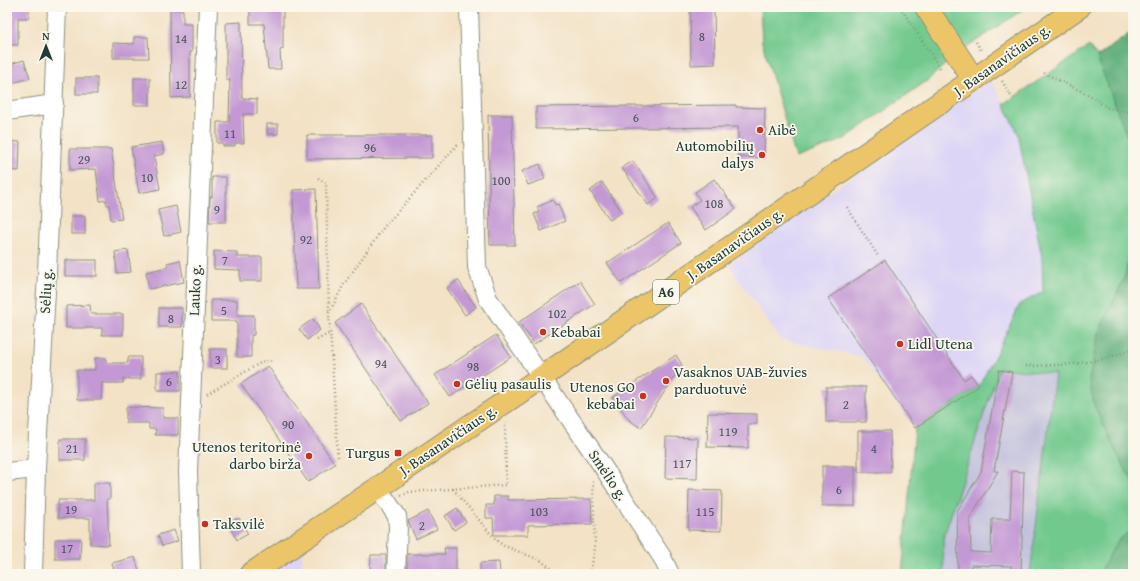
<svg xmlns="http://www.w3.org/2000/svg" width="1140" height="581" font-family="'Gentium Book Plus',serif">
  <rect width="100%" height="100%" fill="#fbf7ec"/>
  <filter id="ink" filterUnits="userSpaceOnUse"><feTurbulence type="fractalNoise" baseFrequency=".025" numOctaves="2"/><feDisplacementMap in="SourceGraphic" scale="8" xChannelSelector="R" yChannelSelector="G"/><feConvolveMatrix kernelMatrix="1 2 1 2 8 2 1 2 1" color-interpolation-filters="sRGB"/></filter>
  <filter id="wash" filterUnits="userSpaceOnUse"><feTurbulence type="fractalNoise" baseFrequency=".012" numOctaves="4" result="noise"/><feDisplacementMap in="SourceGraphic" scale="16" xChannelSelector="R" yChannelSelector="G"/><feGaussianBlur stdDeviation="0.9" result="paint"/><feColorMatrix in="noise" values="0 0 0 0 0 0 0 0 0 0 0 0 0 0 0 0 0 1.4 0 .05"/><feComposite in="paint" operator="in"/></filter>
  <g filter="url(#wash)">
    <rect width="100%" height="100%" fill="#f3e2c6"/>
    <g fill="#ddd5f6">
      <polygon points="991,79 1018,132 1042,258 1043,292 1020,304 996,354 979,386 915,428 862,356 781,340 728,264"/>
      <polygon points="302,550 302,574 268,574"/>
    </g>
    <polygon fill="#c2c1dc" points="999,368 1055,374 1030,574 944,574 943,539"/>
    <g fill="#72c98e" stroke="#488361">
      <path d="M 760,7 L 1027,7 C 993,30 957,52 928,80 L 843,140 L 796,158 L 762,42 Z"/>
      <polygon points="1133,31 1133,574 1030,574 1055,374 999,368 943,539 944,574 902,574 915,428 979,386 996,354 1020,304 1043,292 1042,258 1018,133 1004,104 1089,46 1097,57"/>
    </g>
    <g fill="#5dad79" stroke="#3e7556">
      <polygon points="1133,31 1133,152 1097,57"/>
      <polygon points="1133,244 1133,482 1116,453 1094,405 1089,380 1099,332 1124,278"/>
      <polygon points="1133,529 1133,574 1100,574 1101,570 1118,540"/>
    </g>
    <g id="blocks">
      <g fill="#c398d4">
        <polygon points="7,7 29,7 29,18 18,18 18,45 7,45"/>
        <polygon points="267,7 283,7 283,49 280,50 281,69 268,69 264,24 250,24 250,10 267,10"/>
        <polygon points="690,7 714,7 715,64 691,65"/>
        <polygon points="170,9 183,10 183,24 192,24 192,52 190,52 190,97 171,98"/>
        <polygon points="241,22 242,98 257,99 257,114 243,114 244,143 235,143 235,146 223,146 223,143 217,143 217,122 229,122 230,80 226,80 226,23"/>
        <polygon points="134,37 148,37 149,58 113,58 113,43 134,44"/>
        <polygon points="24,60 30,78 9,84 7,65"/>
        <rect x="76" y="78" width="21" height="16"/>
        <rect x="134" y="78" width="16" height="27"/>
        <polygon points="736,105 736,107 765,108 764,158 738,157 738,127 536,129 536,107"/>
        <polygon points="488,115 512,115 515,245 490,245"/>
        <rect x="267" y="124" width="11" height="10"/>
        <polygon points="307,135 432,135 432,158 307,159"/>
        <polygon points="7,141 20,142 19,171 7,170"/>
        <polygon points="162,142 164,154 154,156 160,189 139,193 131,147"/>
        <polygon points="70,149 111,149 122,219 111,220 109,205 107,205 106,200 100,201 96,169 70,170"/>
        <polygon points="633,161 658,198 648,205 622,168"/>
        <polygon points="540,164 545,179 528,185 522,171"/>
        <polygon points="212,177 226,177 226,222 209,222 210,197 212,197"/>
        <polygon points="714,179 736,209 706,230 690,207 700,200 695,192"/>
        <polygon points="602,182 622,212 610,220 590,191"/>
        <polygon points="316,189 319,289 296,289 293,190"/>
        <polygon points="553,200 555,205 558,204 565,221 541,231 534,214 539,212 537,207"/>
        <polygon points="176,206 181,232 164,236 158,210"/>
        <rect x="71" y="216" width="14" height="18"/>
        <polygon points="668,223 681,243 621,283 607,263"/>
        <polygon points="128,250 131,272 117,273 115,252"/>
        <polygon points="214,251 237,252 237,257 262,257 262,281 240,281 240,270 214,269"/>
        <rect x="65" y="260" width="32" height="16"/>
        <polygon points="180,260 184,282 149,289 146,272 168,267 167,263"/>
        <polygon points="885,260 964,380 971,375 979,386 915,428 828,298"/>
        <polygon points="458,280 476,307 465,315 447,288"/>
        <polygon points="580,281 595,304 534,344 519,322"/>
        <polygon points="211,300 237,300 237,315 254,315 254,335 251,335 251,357 237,357 237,321 211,321"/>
        <polygon points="361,304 428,403 401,421 335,323"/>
        <polygon points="90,305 91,314 123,314 123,335 102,335 102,328 66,328 66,306"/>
        <rect x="159" y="308" width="23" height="19"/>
        <polygon points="313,319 320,330 307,340 299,329"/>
        <polygon points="496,335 511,357 450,397 435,375"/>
        <rect x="210" y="349" width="17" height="19"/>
        <polygon points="676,355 682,365 641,428 629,420 613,397"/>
        <polygon points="128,357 141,357 141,379 123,379 123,383 102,383 101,400 77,400 77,370 95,370 95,358 106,358 106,363 128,363"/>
        <polygon points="268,366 335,464 308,482 241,384"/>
        <polygon points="999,370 1012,372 994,471 998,471 970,518 971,552 991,553 992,519 1010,519 1012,471 1024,472 1021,574 1006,574 1012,566 971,565 971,574 958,574 957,511 981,472"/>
        <polygon points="180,371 180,391 157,391 157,372"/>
        <rect x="826" y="387" width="40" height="35"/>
        <polygon points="126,407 163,408 163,418 178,418 178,435 155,435 156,429 149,429 149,423 126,423"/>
        <polygon points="708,413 757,414 757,424 748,424 748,448 707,447"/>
        <polygon points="858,431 890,431 891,472 858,472"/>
        <polygon points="666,437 698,438 697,479 665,478"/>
        <rect x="60" y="439" width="25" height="21"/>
        <rect x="822" y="466" width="33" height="40"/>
        <polygon points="94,483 110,483 110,499 107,499 109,545 90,544 90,518 58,518 58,500 94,500"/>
        <polygon points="689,490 722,491 721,531 688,530"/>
        <polygon points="494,496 508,496 508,500 591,499 592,524 528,525 528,535 494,535 493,518 486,518 486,505 494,505"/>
        <polygon points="457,508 466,522 454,530 445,516"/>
        <polygon points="428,511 437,529 416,539 408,521"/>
        <polygon points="239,518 248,534 237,540 228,524"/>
        <polygon points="174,530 178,541 162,546 158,535"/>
        <polygon points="55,539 81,539 80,559 55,559"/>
        <polygon points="444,548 456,548 456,571 407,571 407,554 445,554"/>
        <polygon points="371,555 386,555 386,574 370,574"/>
        <polygon points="135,557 140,574 115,574 112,563"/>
        <polygon points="499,562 500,574 480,574 480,563"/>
      </g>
    </g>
  </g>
  <g filter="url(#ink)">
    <use href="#blocks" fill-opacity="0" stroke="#89907d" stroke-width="1"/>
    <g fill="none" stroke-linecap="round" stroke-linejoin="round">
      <g stroke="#89907d" stroke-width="20">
        <g id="minor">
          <polyline points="469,7 477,267 488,299 603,467 662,557 670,574"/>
          <polyline points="7,111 54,104"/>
          <polyline points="7,472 36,469"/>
          <polyline points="377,487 397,516 398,527 396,574"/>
          <polyline points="33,574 36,469 47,274 57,7"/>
          <polyline points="191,574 188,471 208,7"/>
        </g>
      </g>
      <g stroke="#89907d" stroke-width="24">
        <g id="major">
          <polyline points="926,7 974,80"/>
          <polyline points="251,574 542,377 1079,7"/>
        </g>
      </g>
      <g stroke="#89907d" stroke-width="2.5" stroke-dasharray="1 3" stroke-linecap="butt">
        <polyline points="900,7 940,68"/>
        <polyline points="976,42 982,52"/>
        <polyline points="1044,73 1089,95 1108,108 1133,113"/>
        <polyline points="1002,81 1011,96"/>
        <polyline points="318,178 326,183 329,313"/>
        <polyline points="847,207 878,256"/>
        <polyline points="317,340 330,333"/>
        <path d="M 1026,366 C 1063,365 1099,365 1133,348"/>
        <polyline points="207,394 262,362 271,361"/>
        <polyline points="338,457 329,313 344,284 384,227 458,144"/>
        <polyline points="453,489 489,532 502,545 540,560 558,574"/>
        <polyline points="401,496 409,492 506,485 505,423"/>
        <polyline points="590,574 595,548 593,481"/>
      </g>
      <use href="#minor" stroke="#fff" stroke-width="18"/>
      <use href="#major" stroke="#edc569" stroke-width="22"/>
    </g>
  </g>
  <g fill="#c8321e" stroke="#fbf7ec" stroke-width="1.5">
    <circle cx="760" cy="130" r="4"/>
    <circle cx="762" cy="155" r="4"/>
    <circle cx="543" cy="332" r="4"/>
    <circle cx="900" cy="344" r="4"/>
    <circle cx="666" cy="381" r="4"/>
    <circle cx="457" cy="384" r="4"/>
    <circle cx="643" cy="396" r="4"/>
    <rect x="394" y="449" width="8" height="8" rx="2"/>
    <circle cx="309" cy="456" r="4"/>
    <circle cx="205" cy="524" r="4"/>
  </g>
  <g text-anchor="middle" stroke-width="3.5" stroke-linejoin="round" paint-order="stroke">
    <g font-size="13" fill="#48545c">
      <text x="702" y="41">8</text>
      <text x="181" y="43">14</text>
      <text x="181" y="89">12</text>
      <text x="636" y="122">6</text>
      <text x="230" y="138">11</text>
      <text x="370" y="152">96</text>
      <text x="84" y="164">29</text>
      <text x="147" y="182">10</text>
      <text x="501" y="185">100</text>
      <text x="714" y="208">108</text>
      <text x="217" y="214">9</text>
      <text x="306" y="244">92</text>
      <text x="225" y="265">7</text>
      <text x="224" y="315">5</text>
      <text x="557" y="318">102</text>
      <text x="171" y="323">8</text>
      <text x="218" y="364">3</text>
      <text x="381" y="368">94</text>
      <text x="473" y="371">98</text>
      <text x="169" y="386">6</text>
      <text x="846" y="409">2</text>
      <text x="288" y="429">90</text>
      <text x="728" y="436">119</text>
      <text x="72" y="453">21</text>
      <text x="874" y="453">4</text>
      <text x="682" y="468">117</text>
      <text x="839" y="494">6</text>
      <text x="71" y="514">19</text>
      <text x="539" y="516">103</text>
      <text x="705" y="516">115</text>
      <text x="422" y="530">2</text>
      <text x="67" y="553">17</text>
    </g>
    <rect fill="#fbf7ec" stroke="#61756b" stroke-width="1" x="653" y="280" width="26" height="24" rx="3"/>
    <g font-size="14" font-weight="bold" fill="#1f3d34">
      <text x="666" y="297">A6</text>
    </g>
    <g font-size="15" fill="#1f3d34" stroke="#fbf7ec">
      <text transform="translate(1002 60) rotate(-35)" y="5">J. Basanavičiaus g.</text>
      <text transform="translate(735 244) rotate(-35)" y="5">J. Basanavičiaus g.</text>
      <text transform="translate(195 290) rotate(-88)" y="5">Lauko g.</text>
      <text transform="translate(46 291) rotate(-87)" y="5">Sėlių g.</text>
      <text transform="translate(448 440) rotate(-34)" y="5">J. Basanavičiaus g.</text>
      <text transform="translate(608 475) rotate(56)" y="5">Smėlio g.</text>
    </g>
    <g font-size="15" fill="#1f3d34" stroke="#fbf7ec" text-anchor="start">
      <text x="768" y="135">Aibė</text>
      <text x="754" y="151" text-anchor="end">Automobilių<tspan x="754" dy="17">dalys</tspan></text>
      <text x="551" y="337">Kebabai</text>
      <text x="908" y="349">Lidl Utena</text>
      <text x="674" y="377">Vasaknos UAB-žuvies<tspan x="674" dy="17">parduotuvė</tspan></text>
      <text x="465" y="389">Gėlių pasaulis</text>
      <text x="635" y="392" text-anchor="end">Utenos GO<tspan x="635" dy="17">kebabai</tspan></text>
      <text x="301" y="452" text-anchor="end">Utenos teritorinė<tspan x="301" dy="17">darbo birža</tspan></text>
      <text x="390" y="458" text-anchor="end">Turgus</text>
      <text x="213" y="529">Taksvilė</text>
    </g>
  </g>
  <rect width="1140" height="581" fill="none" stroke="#fbf7ec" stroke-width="24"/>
  <g transform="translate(46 46)" stroke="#fbf7ec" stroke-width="3" paint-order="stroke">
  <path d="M0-3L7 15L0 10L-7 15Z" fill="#1f3d34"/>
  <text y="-6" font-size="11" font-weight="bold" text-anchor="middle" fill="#1f3d34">N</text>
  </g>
</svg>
